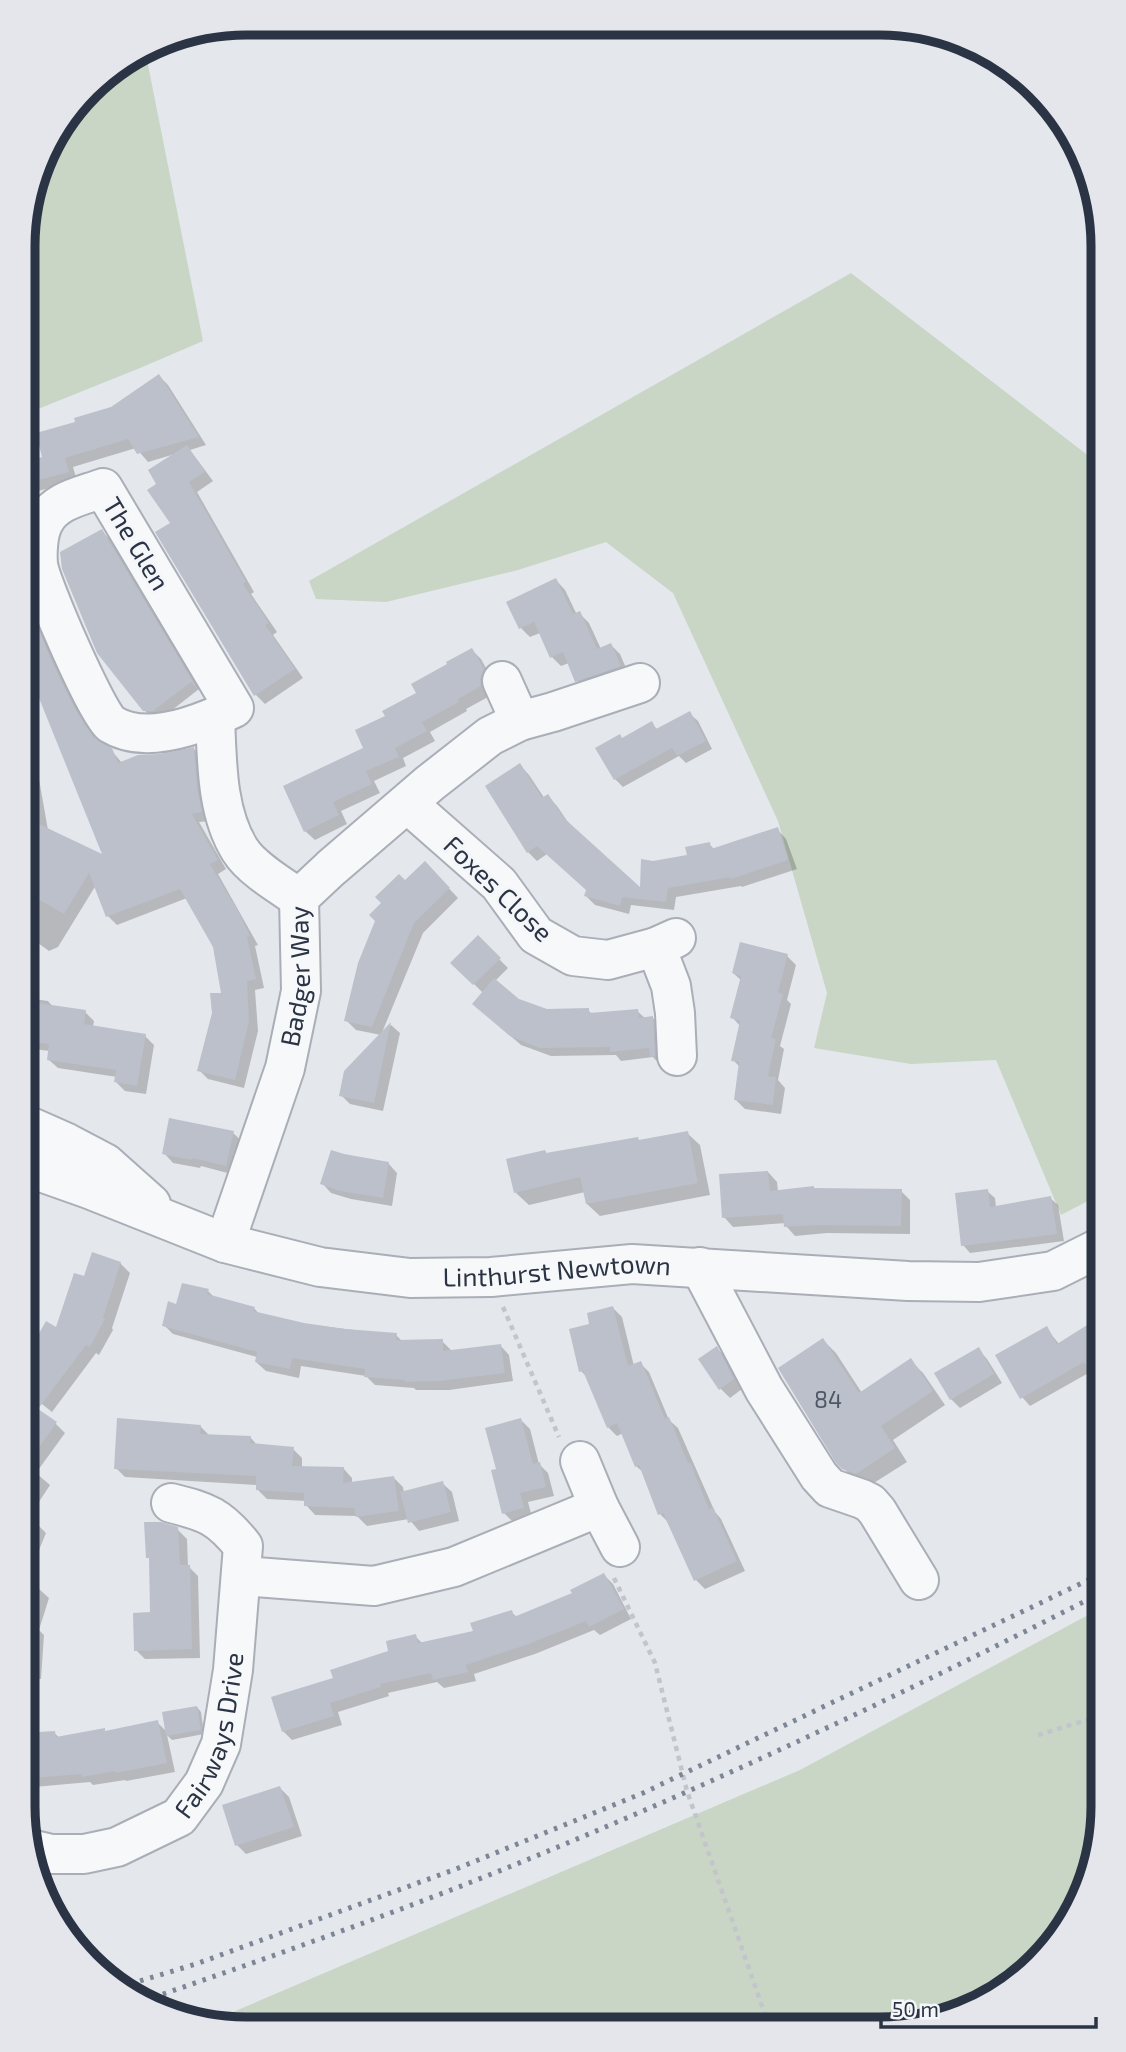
<svg xmlns="http://www.w3.org/2000/svg" width="1126" height="2052" font-family="'Exo 2',sans-serif">
  <rect width="100%" height="100%" fill="#e4e7ec"/>
  <g fill="#c9d6c5">
    <polygon points="145,50 203,341 140,368 38,409 24,422 25,217 46,147 99,78"/>
    <polygon points="851,273 1103,467 1103,1193 1061,1215 996,1060 911,1064 814,1048 827,993 778,821 673,593 606,542 518,570 386,602 316,599 309,581"/>
    <polygon points="1103,1607 1103,1821 1086,1891 1057,1942 1004,1991 952,2017 880,2029 217,2027 205,2024 800,1770"/>
  </g>
  <g fill="#0003">
    <polygon points="159,376 168,385 206,445 190,450 213,481 197,492 254,592 251,594 277,632 273,635 303,678 265,704 256,695 157,532 173,523 159,485 175,454 148,462 136,448 73,467 77,481 38,491 42,504 31,507 47,640 83,719 98,742 111,750 122,763 194,749 203,758 210,821 199,822 226,869 218,874 258,945 255,946 264,988 255,990 258,1031 244,1088 208,1079 199,1070 224,994 215,946 187,898 117,925 108,916 96,885 58,947 49,951 28,936 27,998 48,1001 54,1008 85,1012 94,1021 93,1027 145,1036 154,1045 146,1094 125,1091 116,1082 117,1077 58,1068 49,1060 50,1051 24,1048 24,694 48,830 106,857 28,667 24,668 24,463 45,458 78,423 112,408"/>
    <polygon points="102,532 110,539 199,689 162,718 153,718 144,710"/>
    <polygon points="556,580 565,590 577,615 579,613 589,623 601,649 611,645 620,654 629,675 586,690 577,681 569,663 561,666 552,657 540,633 530,637 521,628 509,603"/>
    <polygon points="472,650 481,659 492,679 490,696 466,709 467,711 430,732 435,741 403,758 406,766 374,781 380,793 341,811 347,824 315,840 305,831 366,749 387,717"/>
    <polygon points="690,714 698,721 712,749 686,763 679,756 623,787 615,779 651,723 658,730"/>
    <polygon points="520,765 529,775 545,799 548,797 557,806 572,828 641,891 653,863 690,857 709,844 715,850 777,829 786,839 797,869 742,887 741,886 676,897 674,910 631,905 629,914 595,905 586,896 588,890 547,854 537,861 528,852"/>
    <polygon points="425,863 458,898 423,933 381,1035 391,1025 400,1033 383,1111 350,1104 341,1095 381,1035 356,1030 346,1020 405,882"/>
    <polygon points="478,938 508,968 495,981 518,1000 547,1011 588,1010 593,1015 637,1011 646,1019 653,1018 662,1027 661,1066 653,1057 621,1061 616,1055 551,1056 521,1045 484,1013 484,994 453,963"/>
    <polygon points="787,956 796,965 787,1000 791,1004 780,1046 784,1049 778,1080 785,1088 781,1114 745,1109 736,1100 740,1067 733,1060 740,1026 732,1017 742,981 733,973"/>
    <polygon points="233,1133 243,1142 235,1175 201,1166 200,1168 173,1163 164,1153"/>
    <polygon points="687,1133 700,1145 710,1195 600,1216 587,1204 585,1192 529,1205 516,1193 545,1151 547,1154 640,1142"/>
    <polygon points="388,1163 397,1173 392,1206 351,1199 331,1193 322,1183"/>
    <polygon points="768,1172 777,1182 778,1191 901,1191 910,1200 910,1234 827,1233 795,1236 786,1226 786,1223 733,1227 724,1217"/>
    <polygon points="987,1191 995,1198 996,1207 1050,1198 1058,1205 1064,1241 970,1253 963,1245"/>
    <polygon points="120,1263 130,1273 112,1328 113,1330 99,1355 96,1353 52,1412 33,1397 57,1329 85,1278"/>
    <polygon points="208,1291 214,1297 254,1308 260,1315 304,1324 396,1335 403,1342 442,1341 452,1351 500,1345 509,1355 513,1381 449,1390 416,1390 414,1388 375,1385 366,1376 301,1366 299,1378 266,1371 256,1362 257,1357 173,1334 164,1325 177,1306"/>
    <polygon points="613,1308 622,1317 634,1366 640,1363 649,1372 669,1420 678,1428 715,1512 721,1519 745,1571 705,1589 696,1580 669,1523 660,1514 644,1473 636,1466 623,1433 617,1436 608,1427 587,1377 581,1371 592,1325"/>
    <polygon points="1103,1317 1092,1371 1030,1406 1022,1397 1046,1328 1060,1345"/>
    <polygon points="823,1340 836,1353 862,1393 910,1360 923,1373 945,1405 893,1440 907,1462 869,1486 857,1482 838,1462"/>
    <polygon points="717,1348 726,1358 742,1389 730,1398 720,1388"/>
    <polygon points="978,1349 987,1359 1002,1383 960,1408 951,1399"/>
    <polygon points="25,1402 56,1424 65,1433 36,1473 50,1485 31,1514 23,1509 23,1405"/>
    <polygon points="521,1420 530,1429 539,1464 548,1473 554,1496 528,1502 532,1517 513,1522 504,1513 498,1470"/>
    <polygon points="200,1426 210,1436 250,1437 258,1446 293,1449 302,1458 302,1468 343,1468 352,1478 352,1484 394,1478 403,1487 404,1493 442,1483 452,1492 459,1521 419,1531 409,1519 367,1526 357,1516 315,1515 306,1505 306,1501 267,1499 257,1489 258,1485 125,1477 116,1468"/>
    <polygon points="23,1518 37,1524 46,1533 25,1584 39,1589 49,1598 39,1630 44,1635 41,1679 23,1678"/>
    <polygon points="177,1529 187,1539 188,1566 198,1576 200,1658 145,1659 136,1650 152,1614 150,1560 148,1557"/>
    <polygon points="604,1575 613,1584 631,1619 600,1635 594,1630 535,1654 474,1674 476,1681 444,1688 437,1682 388,1693 389,1696 338,1712 342,1725 292,1740 283,1731 335,1680 390,1652 415,1636 423,1644 475,1633 511,1612 517,1617 574,1594"/>
    <polygon points="197,1707 201,1712 204,1734 172,1740 167,1735 175,1772 126,1781 125,1780 93,1785 90,1782 23,1788 23,1735 54,1733 60,1738 104,1730 107,1733 157,1722 167,1732"/>
    <polygon points="280,1788 289,1797 302,1836 246,1854 237,1845"/>
  </g>
  <g fill="#bbc0ca">
    <polygon points="159,374 199,437 137,454 128,439 65,458 69,472 24,484 24,462 42,457 36,433 75,422 74,418 111,407"/>
    <polygon points="187,445 205,472 189,482 246,582 243,584 269,623 265,625 295,669 254,696 155,532 170,523 147,490 156,484 148,470"/>
    <polygon points="102,529 198,690 191,682 153,711 143,711 97,653 62,569 60,552"/>
    <polygon points="556,578 573,614 580,611 597,649 611,643 621,666 575,682 563,652 550,658 534,622 519,629 506,602"/>
    <polygon points="24,593 50,657 75,709 94,738 112,748 118,763 138,755 160,754 194,747 197,788 202,812 192,814 218,860 210,864 238,911 250,936 247,937 256,979 247,981 249,1021 235,1080 197,1071 212,1013 210,993 221,993 213,947 180,889 106,917 89,873 64,914 24,891 24,873 38,850 24,844 24,817 102,854 24,661"/>
    <polygon points="472,648 484,669 480,678 481,686 458,699 459,702 422,722 427,731 395,748 399,757 366,771 372,784 333,802 339,815 304,832 283,786 363,748 355,730 385,716 382,711 416,693 411,684 447,664 446,662"/>
    <polygon points="690,711 706,741 677,756 672,748 614,780 595,748 620,734 622,738 652,721 656,729"/>
    <polygon points="520,763 542,798 548,794 565,819 640,887 641,859 653,861 687,855 685,847 710,842 711,849 778,827 788,860 731,879 731,877 668,888 666,902 622,897 620,906 584,896 586,890 537,846 527,853 485,786"/>
    <polygon points="425,861 450,888 414,923 372,1027 344,1021 358,963 375,921 369,915 381,903 375,897 399,874 405,880"/>
    <polygon points="478,935 501,958 473,985 450,963"/>
    <polygon points="740,942 788,954 778,992 783,994 771,1038 776,1039 768,1076 776,1077 773,1105 734,1100 739,1062 731,1061 740,1021 730,1018 741,976 732,973"/>
    <polygon points="494,978 519,999 547,1009 589,1008 589,1013 638,1009 639,1018 653,1016 655,1056 650,1057 649,1048 610,1052 610,1047 540,1048 510,1036 472,1004"/>
    <polygon points="24,1001 86,1010 84,1024 146,1034 137,1086 114,1082 116,1070 47,1060 49,1044 24,1041"/>
    <polygon points="391,1022 374,1103 339,1096 344,1071"/>
    <polygon points="169,1118 234,1131 226,1166 192,1158 191,1160 162,1154"/>
    <polygon points="688,1131 698,1183 586,1204 580,1177 514,1193 506,1159 545,1150 546,1153 638,1137 639,1140"/>
    <polygon points="331,1150 344,1154 389,1162 383,1198 340,1191 320,1184"/>
    <polygon points="768,1171 770,1191 814,1186 814,1188 902,1189 901,1226 817,1225 784,1227 783,1214 722,1218 719,1174"/>
    <polygon points="988,1189 990,1207 1051,1196 1057,1234 961,1246 955,1193"/>
    <polygon points="92,1252 121,1262 103,1318 105,1319 90,1347 86,1345 38,1409 57,1422 23,1470 23,1354 37,1337 46,1321 56,1327 74,1273 84,1276"/>
    <polygon points="182,1283 209,1289 207,1294 255,1307 253,1311 304,1323 345,1329 397,1333 396,1340 443,1339 443,1351 501,1344 505,1373 439,1381 405,1382 405,1380 364,1377 365,1369 292,1358 290,1369 255,1362 257,1352 162,1326 168,1301 176,1304"/>
    <polygon points="613,1306 628,1366 641,1361 665,1419 669,1417 688,1463 690,1462 709,1509 713,1507 737,1561 694,1581 663,1513 658,1515 639,1465 635,1467 617,1423 607,1428 583,1371 579,1372 569,1329 589,1324 587,1313"/>
    <polygon points="1103,1315 1103,1391 1084,1362 1020,1399 995,1355 1047,1326 1057,1344"/>
    <polygon points="823,1338 859,1393 911,1358 933,1391 881,1426 895,1448 856,1474 842,1469 836,1463 778,1368"/>
    <polygon points="717,1346 734,1379 719,1390 698,1359"/>
    <polygon points="979,1347 994,1374 950,1400 934,1373"/>
    <polygon points="117,1418 201,1425 200,1434 251,1436 250,1443 294,1447 292,1466 344,1467 343,1483 394,1476 399,1511 356,1517 354,1508 304,1506 304,1493 256,1490 256,1476 114,1469"/>
    <polygon points="521,1418 533,1464 540,1462 546,1487 520,1493 524,1508 502,1514 491,1470 496,1469 485,1428"/>
    <polygon points="443,1481 451,1512 408,1523 400,1492"/>
    <polygon points="144,1522 161,1522 178,1527 180,1565 190,1565 192,1649 134,1651 133,1613 150,1612 149,1558 146,1558"/>
    <polygon points="604,1573 624,1609 589,1627 586,1621 526,1645 466,1665 468,1672 433,1680 431,1673 380,1684 381,1687 330,1703 334,1716 282,1732 271,1697 333,1678 330,1670 388,1651 386,1641 416,1634 418,1643 473,1631 470,1623 512,1610 514,1617 572,1593 570,1590"/>
    <polygon points="197,1706 201,1730 166,1736 162,1712"/>
    <polygon points="158,1720 167,1763 116,1773 115,1771 82,1777 81,1774 23,1779 23,1733 55,1731 56,1737 105,1728 105,1731"/>
    <polygon points="280,1786 294,1827 235,1846 222,1805"/>
  </g>
  <g fill="none" stroke-linecap="round" stroke-linejoin="round">
    <g stroke="#a9aeb7" stroke-width="42">
      <g id="minor">
        <path d="M 103,488 L 234,708 C 201,724 146,746 111,724 C 98,716 40,583 38,564 C 37,551 38,533 44,522 C 55,500 82,496 103,488 Z"/>
        <polyline points="502,681 520,721"/>
        <path d="M 215,717 C 217,760 216,812 240,850 C 251,868 281,886 299,898"/>
        <polyline points="408,804 499,884 536,935 573,956 608,960 656,947 676,938"/>
        <polyline points="656,947 671,986 675,1013 677,1056"/>
        <polyline points="24,1124 67,1143 105,1163 151,1204"/>
        <path id="s1" d="M 24,1166 L 89,1189 L 225,1243 L 320,1267 L 410,1278 L 491,1277 L 632,1264 L 908,1281 L 979,1282 L 1053,1271 L 1103,1246"/>
        <path id="s2" d="M 225,1243 L 285,1068 L 301,991 L 299,898 L 331,868 L 430,783 L 490,736 L 520,721 L 553,712 L 640,683"/>
        <polyline points="700,1267 764,1389 819,1476 830,1488 862,1499 870,1503 877,1511 919,1580"/>
        <polyline points="580,1461 599,1507 620,1547"/>
        <polyline points="242,1576 374,1586 454,1567 599,1507"/>
        <path id="s3" d="M 30,1849 L 51,1854 L 84,1854 L 117,1847 L 179,1817 L 204,1783 L 221,1744 L 233,1670 L 243,1546 C 219,1516 207,1512 171,1503"/>
      </g>
    </g>
    <g stroke="#c2c5cb" stroke-width="4.5" stroke-dasharray="5 5" stroke-linecap="butt">
      <polyline points="503,1307 559,1437"/>
      <polyline points="614,1578 655,1663 687,1791 770,2029"/>
      <polyline points="1038,1735 1103,1715"/>
    </g>
    <use href="#minor" stroke="#f7f8fa" stroke-width="38"/>
    <g stroke="#7d8696" stroke-width="5" stroke-dasharray="3.5 7" stroke-linecap="butt">
      <polyline points="120,1987 196,1964 456,1869 643,1793 1103,1573"/>
      <path d="M 143,2001 C 285,1952 427,1902 565,1844 C 748,1768 927,1682 1103,1592"/>
    </g>
  </g>
  <g text-anchor="middle" stroke-width="6" stroke-linejoin="round" paint-order="stroke">
    <g font-size="23" fill="#4f5766">
      <text x="828" y="1408">84</text>
    </g>
    <g font-size="26" fill="#2b3445" stroke="#f4f6f9">
      <text transform="translate(136 544) rotate(59)" y="9">The Glen</text>
      <text transform="translate(498 889) rotate(44)" y="9">Foxes Close</text>
      <text dy="9" stroke="none"><textPath href="#s2" startOffset="278">Badger Way</textPath></text>
      <text dy="9" stroke="none"><textPath href="#s1" startOffset="551">Linthurst Newtown</textPath></text>
      <text dy="9" stroke="none"><textPath href="#s3" startOffset="247">Fairways Drive</textPath></text>
    </g>
  </g>
  <path d="M0 0H1126V2052H0ZM246 35H880A211 211 0 0 1 1091 246V1806A211 211 0 0 1 880 2017H246A211 211 0 0 1 35 1806V246A211 211 0 0 1 246 35Z" fill="#e4e6eb" fill-rule="evenodd"/>
  <path fill="none" stroke="#2b3445" stroke-width="9" d="M246 35H880A211 211 0 0 1 1091 246V1806A211 211 0 0 1 880 2017H246A211 211 0 0 1 35 1806V246A211 211 0 0 1 246 35Z"/>
  <path d="M881 2017v10h215v-10" fill="none" stroke="#2b3445" stroke-width="3.5"/>
  <text x="892" y="2017" font-size="21" fill="#2b3445" stroke="#f4f6f9" stroke-width="5" paint-order="stroke">50 m</text>
</svg>
